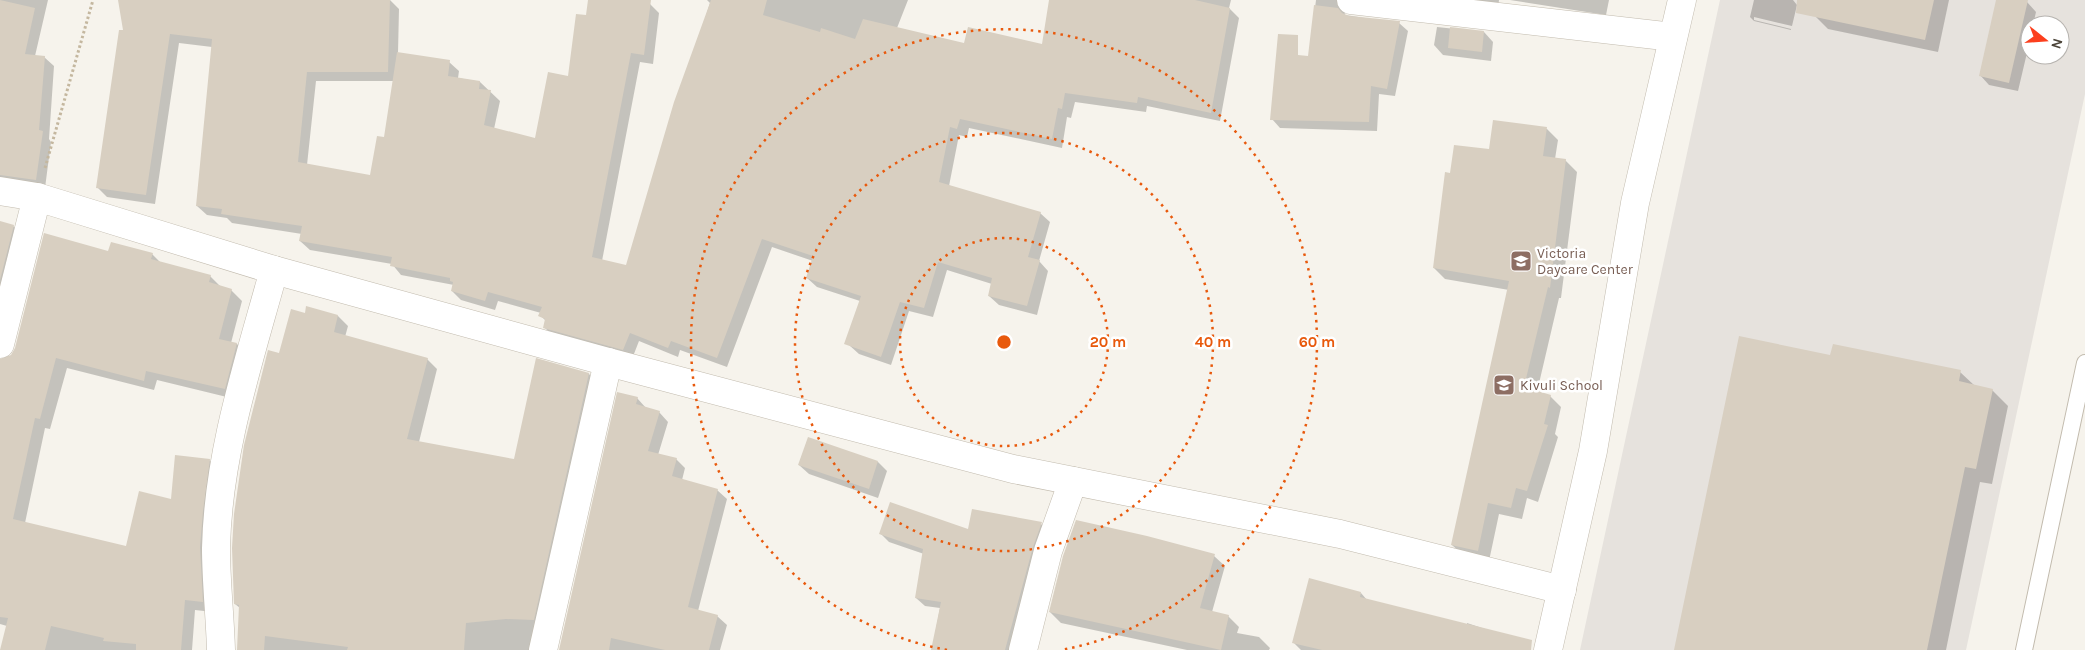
<svg xmlns="http://www.w3.org/2000/svg" width="2085" height="650" font-family="Karla,sans-serif">
  <rect width="100%" height="100%" fill="#f6f3ec"/>
  <path fill="#e6e2dd" fill-rule="evenodd" d="M 1720,0 L 2085,0 L 2085,94 L 1966,650 L 1580,650 ZM 2030,25 L 2060,25 L 2060,55 L 2030,55 Z"/>
  <g fill="#0003" fill-rule="evenodd">
    <polygon points="0,0 48,0 35,56 44,57 54,66 49,139 51,142 45,188 0,182"/>
    <path d="M 119,0 L 390,0 L 399,9 L 398,53 L 449,62 L 459,71 L 458,78 L 480,82 L 500,101 L 494,129 L 536,139 L 570,77 L 587,16 L 589,0 L 623,0 L 650,4 L 659,13 L 653,64 L 640,62 L 602,261 L 627,267 L 710,3 L 707,0 L 908,0 L 897,28 L 965,45 L 1043,46 L 1050,0 L 1231,0 L 1229,8 L 1239,18 L 1220,121 L 1147,106 L 1146,112 L 1075,102 L 1071,118 L 1067,117 L 1062,148 L 969,128 L 967,137 L 959,135 L 949,186 L 1040,213 L 1050,222 L 1039,261 L 1048,271 L 1037,315 L 999,305 L 989,296 L 992,284 L 947,270 L 933,317 L 909,311 L 891,365 L 859,354 L 849,345 L 860,301 L 817,287 L 807,278 L 813,261 L 772,247 L 727,367 L 680,350 L 678,357 L 639,341 L 632,359 L 554,337 L 544,327 L 546,321 L 540,315 L 541,313 L 498,301 L 495,310 L 461,300 L 452,291 L 454,285 L 401,275 L 392,264 L 310,250 L 300,241 L 302,234 L 232,223 L 227,218 L 207,215 L 197,206 L 212,47 L 179,43 L 155,204 L 107,197 L 98,188 L 124,31 ZM 316,81 L 394,81 L 386,139 L 371,176 L 307,165 Z"/>
    <polygon points="1316,0 1346,0 1344,8 1345,15 1399,23 1408,31 1395,96 1379,94 1377,131 1280,128 1272,119 1309,57"/>
    <polygon points="1449,0 1499,0 1498,9"/>
    <polygon points="1510,0 1609,0 1606,15"/>
    <polygon points="1754,0 1793,0 1797,5 1792,26 1754,17 1754,20 1791,29 1791,30 1754,21 1750,17"/>
    <polygon points="1818,0 1949,0 1938,52 1828,29 1815,16"/>
    <polygon points="1997,0 2027,2 2036,12 2033,25 2030,25 2030,40 2018,91 1989,85 1980,75"/>
    <polygon points="1437,27 1484,32 1493,42 1491,61 1443,55 1434,45"/>
    <polygon points="1494,121 1547,129 1558,140 1555,159 1565,160 1577,172 1561,298 1559,298 1537,392 1550,396 1561,407 1555,434 1558,437 1538,502 1527,498 1522,519 1499,514 1489,561 1464,556 1452,545 1509,290 1445,279 1434,268 1451,174 1490,151"/>
    <polygon points="0,222 13,226 23,235 0,319"/>
    <polygon points="109,253 152,254 161,263 210,276 221,287 231,290 242,301 231,343 237,344 247,354 235,399 157,380 154,390 67,368 50,429 45,428 25,523 127,547 209,460 220,470 213,612 195,610 192,650 2,650 7,626 0,624 0,449"/>
    <polygon points="306,315 338,316 348,326 345,337 427,359 437,369 419,442 515,461 537,360 589,374 599,385 538,650 238,650 240,608 235,604 280,354"/>
    <polygon points="1831,356 1960,372 1975,386 1992,390 2008,406 1992,484 1980,482 1946,650 1676,650"/>
    <polygon points="637,398 646,408 659,412 668,422 658,455 676,459 685,468 682,480 717,490 727,499 698,611 717,616 727,625 720,650 561,650"/>
    <polygon points="878,462 887,471 878,498 809,474 799,465"/>
    <polygon points="1041,524 1050,532 1016,650 932,650 940,608 925,606 916,598 924,554 889,542 881,534 969,530"/>
    <polygon points="1214,556 1225,566 1212,612 1228,616 1239,627 1237,633 1259,637 1270,648 1269,650 1187,650 1061,623 1050,612"/>
    <polygon points="1361,593 1367,600 1467,625 1467,623 1491,631 1500,650 1301,650 1294,643"/>
  </g>
  <g fill="#d8cfc1">
    <polygon points="0,0 35,8 25,54 45,56 39,130 43,131 36,180 0,175"/>
    <polygon points="118,0 390,0 388,72 307,72 298,162 370,175 377,136 384,137 397,52 450,60 448,76 480,81 479,89 491,90 484,125 535,138 548,72 568,76 576,14 586,15 588,0 651,0 644,55 631,53 592,257 626,265 674,102 711,0 767,0 763,15 820,32 821,28 855,39 863,19 964,43 968,27 1042,44 1049,0 1195,0 1230,8 1211,113 1138,97 1137,103 1065,93 1062,109 1058,108 1052,139 960,119 957,129 950,127 939,182 1041,212 1028,257 1040,260 1027,306 988,296 992,278 938,262 924,308 900,302 881,357 844,344 861,296 806,278 813,256 762,239 717,358 671,341 668,348 630,333 623,350 543,328 545,319 538,316 542,307 488,292 485,301 451,291 453,282 450,281 450,278 390,266 392,257 299,241 302,226 221,214 222,209 196,206 212,39 170,34 146,195 96,188 119,30 123,30"/>
    <polygon points="1797,0 1934,0 1925,40 1796,13"/>
    <polygon points="1996,0 2028,0 2009,83 1979,76"/>
    <polygon points="1314,5 1338,8 1342,13 1349,16 1400,21 1387,89 1371,86 1369,122 1270,120 1278,34 1298,35 1298,55 1308,56"/>
    <polygon points="1450,27 1484,31 1482,52 1448,48"/>
    <polygon points="1493,120 1547,127 1543,156 1566,159 1550,288 1548,287 1524,387 1551,395 1544,424 1548,425 1527,491 1516,488 1511,508 1488,503 1478,551 1451,545 1509,281 1433,268 1445,172 1450,173 1454,145 1489,149"/>
    <polygon points="0,221 14,225 0,280"/>
    <polygon points="44,233 108,251 111,242 153,253 151,259 211,275 209,282 232,289 219,339 237,343 225,389 146,371 144,381 56,358 40,419 35,418 13,519 126,546 139,491 171,499 175,455 210,459 203,511 200,547 203,602 185,600 181,650 136,650 136,644 103,641 104,638 51,626 45,650 0,650 8,618 0,617 0,359 11,355 15,348"/>
    <polygon points="306,306 338,315 334,332 428,358 407,439 514,459 536,358 589,373 534,620 506,619 466,623 464,650 347,650 348,647 265,636 264,650 237,650 239,605 234,604 232,548 234,514 244,445 268,350 279,353 291,309 305,313"/>
    <polygon points="1739,336 1830,355 1833,344 1961,370 1959,381 1993,389 1976,469 1965,467 1927,650 1674,650"/>
    <polygon points="617,392 638,397 636,404 660,411 648,451 677,458 672,476 718,489 688,607 718,615 709,650 665,650 611,638 609,650 559,650"/>
    <polygon points="808,437 878,461 869,489 798,465"/>
    <polygon points="890,502 968,529 972,509 1042,522 1033,547 1005,650 931,650 941,602 915,598 923,549 879,534"/>
    <polygon points="1076,520 1147,536 1215,554 1200,608 1229,615 1221,650 1049,612 1063,556"/>
    <polygon points="1309,578 1361,592 1360,597 1532,640 1531,650 1322,650 1292,643"/>
  </g>
  <g fill="none" stroke-linecap="round" stroke-linejoin="round">
    <g stroke="#c2bbae" stroke-width="18">
      <polyline id="lane" points="2024,650 2085,363"/>
    </g>
    <g stroke="#c2bbae" stroke-width="29">
      <g id="street">
        <polyline points="1351,0 1673,37"/>
        <polyline points="0,191 37,197 274,270 608,362 1013,469 1340,534 1562,590"/>
        <polyline points="0,344 37,197"/>
        <path d="M 221,650 C 220,616 216,582 216,548 C 218,453 249,361 274,270"/>
        <polyline points="543,650 608,362"/>
        <polyline points="1023,650 1048,551 1073,481"/>
        <polyline points="1548,650 1593,451 1635,203 1682,0"/>
      </g>
    </g>
    <polyline stroke="#c4b79f" stroke-width="3" stroke-dasharray="2.5 2.5" stroke-linecap="butt" points="45,168 93,0"/>
    <use href="#lane" stroke="#fff" stroke-width="16"/>
    <use href="#street" stroke="#fff" stroke-width="28"/>
  </g>
  <g fill="none" stroke="#e8590c" stroke-width="2.5" stroke-dasharray="2.5 5">
    <circle cx="1004" cy="342" r="104"/>
    <circle cx="1004" cy="342" r="209"/>
    <path d="M947 650A313 313 0 1 1 1061 650"/>
  </g>
  <defs>
    <g id="school-square" transform="scale(1.125)"><rect x="-9" y="-9" width="18" height="18" rx="4" fill="#8d6e63" stroke="#fff"/><path d="M0-5L7-2L0 1L-7-2ZM-4 1L0 2.5L4 1V4Q0 6-4 4Z" fill="#fff"/></g>
  </defs>
  <g fill-rule="evenodd">
    <use href="#school-square" x="1521" y="261"/>
    <use href="#school-square" x="1504" y="385"/>
  </g>
  <g text-anchor="middle" stroke-width="5" stroke-linejoin="round" paint-order="stroke">
    <g font-size="14" fill="#785e54" stroke="#fff" text-anchor="start">
      <text x="1537" y="258">Victoria<tspan x="1537" dy="16">Daycare Center</tspan></text>
      <text x="1520" y="390">Kivuli School</text>
    </g>
  </g>
  <circle cx="1004" cy="342" r="8" fill="#e8590c" stroke="#fff" stroke-width="2.5"/>
  <g font-size="15" text-anchor="middle" font-weight="bold" fill="#e8590c" stroke="#fff" stroke-width="5" stroke-linejoin="round" paint-order="stroke">
    <text x="1108" y="347">20 m</text>
    <text x="1213" y="347">40 m</text>
    <text x="1317" y="347">60 m</text>
  </g>
  <g transform="translate(2045 40) rotate(107)"><circle r="24" fill="#ffffff" stroke="#b7b4b0"/>
  <path d="M0-4L9 19L0 12L-9 19Z" fill="#fc3f1d"/>
  <text y="-8" font-size="14" font-weight="bold" text-anchor="middle" fill="#4b4439">N</text>
  </g>
</svg>
